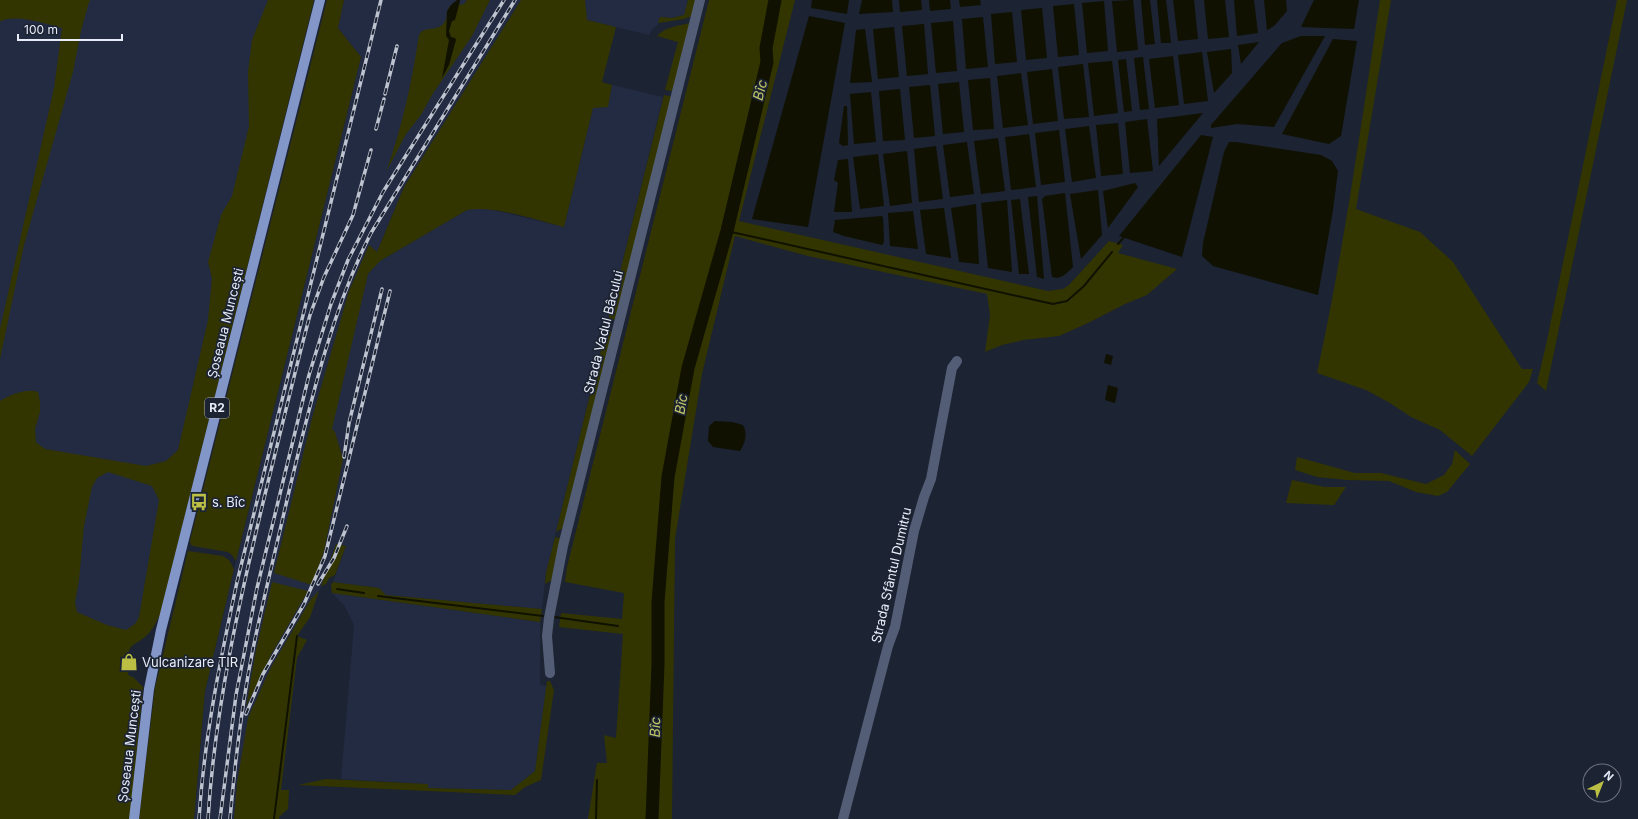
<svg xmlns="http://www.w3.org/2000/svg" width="1638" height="819" font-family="Inter,sans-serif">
  <rect width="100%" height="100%" fill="#1c2333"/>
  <g fill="#222b41">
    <polygon points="0,0 280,0 147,600 136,629 0,666"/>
    <polygon points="344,0 521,0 404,187 377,252 380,261 467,210 478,208 493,210 564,227 593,108 608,106 612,85 663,97 546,573 542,609 385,595 379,588 333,582 346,546 336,544 310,617 285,653 247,819 194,819 205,691 234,569 361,57 338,28"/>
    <polygon points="585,0 688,0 684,15 672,18 660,17 658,24 651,31 649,35 587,20"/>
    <polygon points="332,593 540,622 540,685 547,686 535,771 511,790 427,788 427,784 341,779 354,625 344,605"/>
  </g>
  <g fill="#333500" fill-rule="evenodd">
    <path d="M 0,0 L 91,0 L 89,2 L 81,31 L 73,72 L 24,245 L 0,359 L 0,329 L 54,88 L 62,28 C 48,24 11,13 0,22 Z"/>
    <path d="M 268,0 L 314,0 L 160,615 C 155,624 151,634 141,640 C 139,642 135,643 133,645 C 127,650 128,658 126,666 L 129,666 L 128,675 L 133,677 L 143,687 L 130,819 L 0,819 L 0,401 C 11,395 25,388 38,392 L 40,402 L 40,412 L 35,429 L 36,442 L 45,449 L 146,466 L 166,461 L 178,450 L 208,320 L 212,278 L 208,262 L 221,215 L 232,196 L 249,126 L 248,72 L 252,40 ZM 108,472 L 152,486 L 159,500 L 139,617 L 135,624 L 126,630 L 107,625 L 77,612 L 75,602 L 79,580 L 84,526 L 92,487 L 97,478 Z"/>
    <polygon points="327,0 344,0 338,28 361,57 236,561 232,555 228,552 193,546 191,545 190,541"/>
    <path d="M 467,0 L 490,0 L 472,36 L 432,95 L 421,115 L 406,134 L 386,172 C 402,128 412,81 419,35 C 424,26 435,31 442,25 C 448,21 446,13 449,7 L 464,4 Z"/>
    <path d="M 521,0 L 585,0 L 587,20 L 616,27 L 602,82 L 612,85 L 608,107 L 593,108 L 564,227 C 537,220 493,205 467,210 L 380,261 L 368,274 L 332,429 L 335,432 L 343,459 L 324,551 L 312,585 L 274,573 L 312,418 L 349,291 L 369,245 L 377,252 L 404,187 Z"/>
    <polygon points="688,0 697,0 692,16 684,19 658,23 660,17 672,18 684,15"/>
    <polygon points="709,0 795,0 739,221 1048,291 1063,289 1069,285 1109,241 1123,245 1118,253 1177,269 1147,295 1125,304 1088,323 1059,336 1023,340 1002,345 985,352 990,315 987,294 808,256 735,236 702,374 675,539 672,819 588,819 597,763 607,763 604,735 616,738 623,634 559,627 561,613 622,619 624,593 565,582 567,567"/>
    <path d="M 1380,0 L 1391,0 L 1356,209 L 1420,232 L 1453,262 L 1522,369 L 1533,369 L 1529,382 L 1472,456 L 1440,430 L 1411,417 L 1390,403 L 1366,390 L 1317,373 C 1344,250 1361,125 1380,0 Z"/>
    <polygon points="1617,0 1627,0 1546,391 1537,383 1546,345"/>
    <path d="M 690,23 L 674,90 L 671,91 L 665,90 L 678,42 L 657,36 C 665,27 678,26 690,23 Z"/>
    <polygon points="664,95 673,97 618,316 612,321 608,320"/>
    <polygon points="607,326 610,329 612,336 563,528 556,532"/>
    <polygon points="1455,450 1470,464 1447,492 1438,496 1416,492 1389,481 1347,480 1317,477 1295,470 1297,457 1355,473 1381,473 1426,484 1444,475 1452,464"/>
    <polygon points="1292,480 1325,487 1346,487 1334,505 1286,503"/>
    <polygon points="555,537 561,538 552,580 545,584 546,573"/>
    <polygon points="336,544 346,546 335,575 329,578 326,584 321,586"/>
    <polygon points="188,551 223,556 229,560 234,569 205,691 194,819 139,819 155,688"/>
    <polygon points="272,582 308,591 272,653 246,707 256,650"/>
    <polygon points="333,582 379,588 386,595 542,609 540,622 332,593 331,585"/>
    <polygon points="319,591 310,617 297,636 307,640 297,658 281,790 289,790 288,809 279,817 279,819 234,819 237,783 248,718 270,669 311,599"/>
    <polygon points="547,681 550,681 554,690 541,780 525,787 515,795 298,785 326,779 428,784 428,788 511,790 535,771"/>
  </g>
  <g fill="#101100">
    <polygon points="457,0 460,0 460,1 455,20 452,21 449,31 451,37 455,38 456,40 449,65 442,78 449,40 446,36 447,11 451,5"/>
    <polygon points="812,0 849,0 847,14 811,8"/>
    <polygon points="862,0 892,0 893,12 859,14"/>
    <polygon points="899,0 921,0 922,10 900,12"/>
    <polygon points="929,0 950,0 951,9 930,11"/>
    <polygon points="959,0 980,0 981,5 960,7"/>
    <polygon points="1133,0 1138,50 1117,52 1112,1"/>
    <polygon points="1141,0 1150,0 1155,44 1145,45"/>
    <polygon points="1157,0 1166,0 1171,43 1161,43"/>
    <polygon points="1173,0 1194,0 1198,39 1178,41"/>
    <polygon points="1204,0 1225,0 1229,37 1208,39"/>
    <polygon points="1234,0 1254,0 1258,33 1237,36"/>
    <polygon points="1264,0 1286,0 1287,11 1274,26 1267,30"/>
    <polygon points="1314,0 1359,0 1354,29 1301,27"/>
    <polygon points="1104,1 1108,51 1087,53 1082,3"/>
    <polygon points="1074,4 1079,55 1058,57 1053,6"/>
    <polygon points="1042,8 1047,58 1026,60 1021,10"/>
    <polygon points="1012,12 1017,62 995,64 991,14"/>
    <polygon points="809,16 845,23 808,227 752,219"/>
    <polygon points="983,17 988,67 966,69 962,19"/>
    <polygon points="953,21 957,71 936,73 931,23"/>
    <polygon points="924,24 928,74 907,76 902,26"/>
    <polygon points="894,27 899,77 878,79 873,29"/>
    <polygon points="865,29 872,82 850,83 856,30"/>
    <polygon points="1301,36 1325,36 1274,127 1237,124 1211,128 1211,125 1282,43"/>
    <polygon points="1333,39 1357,41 1341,136 1329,144 1282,134"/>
    <polygon points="1259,42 1241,64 1238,45"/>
    <polygon points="1231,49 1232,73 1214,93 1207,52"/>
    <polygon points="1202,52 1208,101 1184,104 1178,55"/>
    <polygon points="1173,56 1179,105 1155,108 1149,59"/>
    <polygon points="1143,57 1149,109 1140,110 1134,58"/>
    <polygon points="1126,59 1132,111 1124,112 1118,60"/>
    <polygon points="1112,61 1118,113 1094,116 1088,63"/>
    <polygon points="1083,64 1089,117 1064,119 1058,67"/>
    <polygon points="1052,69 1058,121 1033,124 1027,72"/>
    <polygon points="1021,73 1028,125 1003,128 997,76"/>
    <polygon points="990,78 994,129 973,130 968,80"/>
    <polygon points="959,82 964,132 943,134 938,84"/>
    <polygon points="930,85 935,136 914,138 909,87"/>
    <polygon points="900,89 905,140 883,141 879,91"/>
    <polygon points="871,92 876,142 854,144 850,94"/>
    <polygon points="844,106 847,106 848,145 843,146 839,143"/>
    <polygon points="1203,113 1159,166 1157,119"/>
    <polygon points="1147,119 1153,171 1130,173 1125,122"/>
    <polygon points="1118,123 1123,174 1101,176 1096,125"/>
    <polygon points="1089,126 1096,178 1072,182 1065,129"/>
    <polygon points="1059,130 1065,182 1041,185 1035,133"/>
    <polygon points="1029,134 1036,187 1011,190 1005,137"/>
    <polygon points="1201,135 1213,137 1182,257 1119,236"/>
    <polygon points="998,138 1005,191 981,194 974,141"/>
    <polygon points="967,142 974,194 950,197 943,145"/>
    <polygon points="1229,142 1236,142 1321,155 1332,161 1338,171 1333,210 1318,295 1213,266 1202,256 1203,243 1224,152"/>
    <polygon points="936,146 943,199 919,202 914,149"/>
    <polygon points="907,151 912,203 890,206 883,154"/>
    <polygon points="878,154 884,206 860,209 853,157"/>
    <polygon points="848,159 852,212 834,212 838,183 834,180 838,160"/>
    <polygon points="1135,183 1138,187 1108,228 1103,191"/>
    <polygon points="1098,190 1102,235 1081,259 1070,194"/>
    <path d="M 1065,193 L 1073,267 C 1067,273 1061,280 1052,277 L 1042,199 L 1045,196 Z"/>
    <polygon points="1037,196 1044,279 1037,277 1028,197"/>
    <polygon points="1020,199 1029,274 1019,274 1011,200"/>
    <polygon points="1007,200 1012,272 988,268 981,203"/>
    <polygon points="976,204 979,264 959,262 951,208"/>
    <polygon points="944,208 951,258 926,254 920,210"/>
    <polygon points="913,211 918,249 890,246 888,213"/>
    <polygon points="881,216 883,217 884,242 882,245 844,236 833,232 835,220"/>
    <polygon points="1106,354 1113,356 1111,365 1104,363"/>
    <polygon points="1108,385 1118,388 1115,403 1105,400"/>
    <path d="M 715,421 L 732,422 L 743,425 C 748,434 745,443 740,451 L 713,447 L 708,441 L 709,426 Z"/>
  </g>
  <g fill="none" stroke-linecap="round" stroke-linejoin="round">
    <g stroke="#101100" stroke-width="2">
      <polyline points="727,231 1053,304 1067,301 1084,286 1112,252"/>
      <polyline points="1118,244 1125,236"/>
      <polyline points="337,589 364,593"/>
      <polyline points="378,596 543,616"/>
      <polyline points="554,617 618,626"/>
      <polyline points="274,819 297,636"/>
      <polyline points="596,819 597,780"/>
    </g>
    <polyline stroke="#101100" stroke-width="13" points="652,819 658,664 658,602 668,477 688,368 727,231 767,62 766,48 775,0"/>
    <g stroke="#535d75" stroke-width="10">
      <polyline points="550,673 547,636 549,618 563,546 700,0"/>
      <polyline points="843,819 888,646 895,627 914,531 924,497 931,479 952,368 957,361"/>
    </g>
    <polyline stroke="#8296c8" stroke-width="10" points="134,819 149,689 161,630 320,0"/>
    <g stroke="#bec3d0" stroke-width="3.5">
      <g id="rail">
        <polyline points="385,94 397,46"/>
        <polyline points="376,129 384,99"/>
        <polyline points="344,457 349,423 382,289"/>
        <polyline points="318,584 334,558 347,526"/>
        <polyline points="246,714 263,674 304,604 325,556 390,291"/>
        <path d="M 199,819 C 204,739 220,661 237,582 L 381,0"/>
        <path d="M 208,819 C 215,705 241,593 268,482 C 282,427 295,370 310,315 L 324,277 L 353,215 L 371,150"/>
        <polyline points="220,819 236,695 257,588 309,375 331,304 348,260 383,192 504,0"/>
        <path d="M 230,819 C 235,761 242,702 254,644 C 265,592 278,540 290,487 C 311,401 331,312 371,233 L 515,0"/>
      </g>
    </g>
    <use href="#rail" stroke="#1c2333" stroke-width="2" stroke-dasharray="6" stroke-linecap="butt"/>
  </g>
  <defs>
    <g id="bus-bare" transform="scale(1.38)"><path d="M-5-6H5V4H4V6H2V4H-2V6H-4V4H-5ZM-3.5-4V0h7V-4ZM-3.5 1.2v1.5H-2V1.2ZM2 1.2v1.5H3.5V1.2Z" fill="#bbc045" stroke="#1c2333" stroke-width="2.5" paint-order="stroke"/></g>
    <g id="shop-bare" transform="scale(1.38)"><path d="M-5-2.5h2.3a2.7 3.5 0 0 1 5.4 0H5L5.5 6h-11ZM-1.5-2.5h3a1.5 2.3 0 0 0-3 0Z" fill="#bbc045" stroke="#1c2333" stroke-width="2.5" paint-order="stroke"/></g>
  </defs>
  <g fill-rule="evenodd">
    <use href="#bus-bare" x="199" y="502"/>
    <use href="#shop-bare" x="129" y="662"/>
  </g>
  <g text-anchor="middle" stroke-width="3.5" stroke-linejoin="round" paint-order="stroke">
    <rect fill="#1c2333" stroke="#aab0bd" stroke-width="1" x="205" y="398" width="24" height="20" rx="3"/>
    <g font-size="12" font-weight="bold" fill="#e7ecf8">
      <text x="217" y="412">R2</text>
    </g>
    <g font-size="13" fill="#e7ecf8" stroke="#1c2333">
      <text transform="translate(225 323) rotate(-76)" y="5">Șoseaua Muncești</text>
      <text transform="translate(603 332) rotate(-76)" y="5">Strada Vadul Bâcului</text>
      <text transform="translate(891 575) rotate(-77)" y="5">Strada Sfântul Dumitru</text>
      <text transform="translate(129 746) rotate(-83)" y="5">Șoseaua Muncești</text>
    </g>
    <g font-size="13" fill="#e7ecf8" stroke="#1c2333" text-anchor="start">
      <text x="212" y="507">s. Bîc</text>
      <text x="142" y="667">Vulcanizare TIR</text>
    </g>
    <g font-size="14" font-style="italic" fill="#c2c767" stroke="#1c2333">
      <text transform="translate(760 90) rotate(-76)" y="5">Bîc</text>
      <text transform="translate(681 404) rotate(-80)" y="5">Bîc</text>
      <text transform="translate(655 727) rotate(-88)" y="5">Bîc</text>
    </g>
  </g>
  <g transform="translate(1602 783) rotate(43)"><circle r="19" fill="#1c2333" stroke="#6d7382"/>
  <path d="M0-3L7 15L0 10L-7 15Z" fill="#bbc045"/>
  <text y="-6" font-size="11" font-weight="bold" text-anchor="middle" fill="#e7ecf8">N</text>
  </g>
  <path d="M18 34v6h104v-6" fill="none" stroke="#e7ecf8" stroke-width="2"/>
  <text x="24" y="34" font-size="12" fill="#e7ecf8" stroke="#1c2333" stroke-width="3" paint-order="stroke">100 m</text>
</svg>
